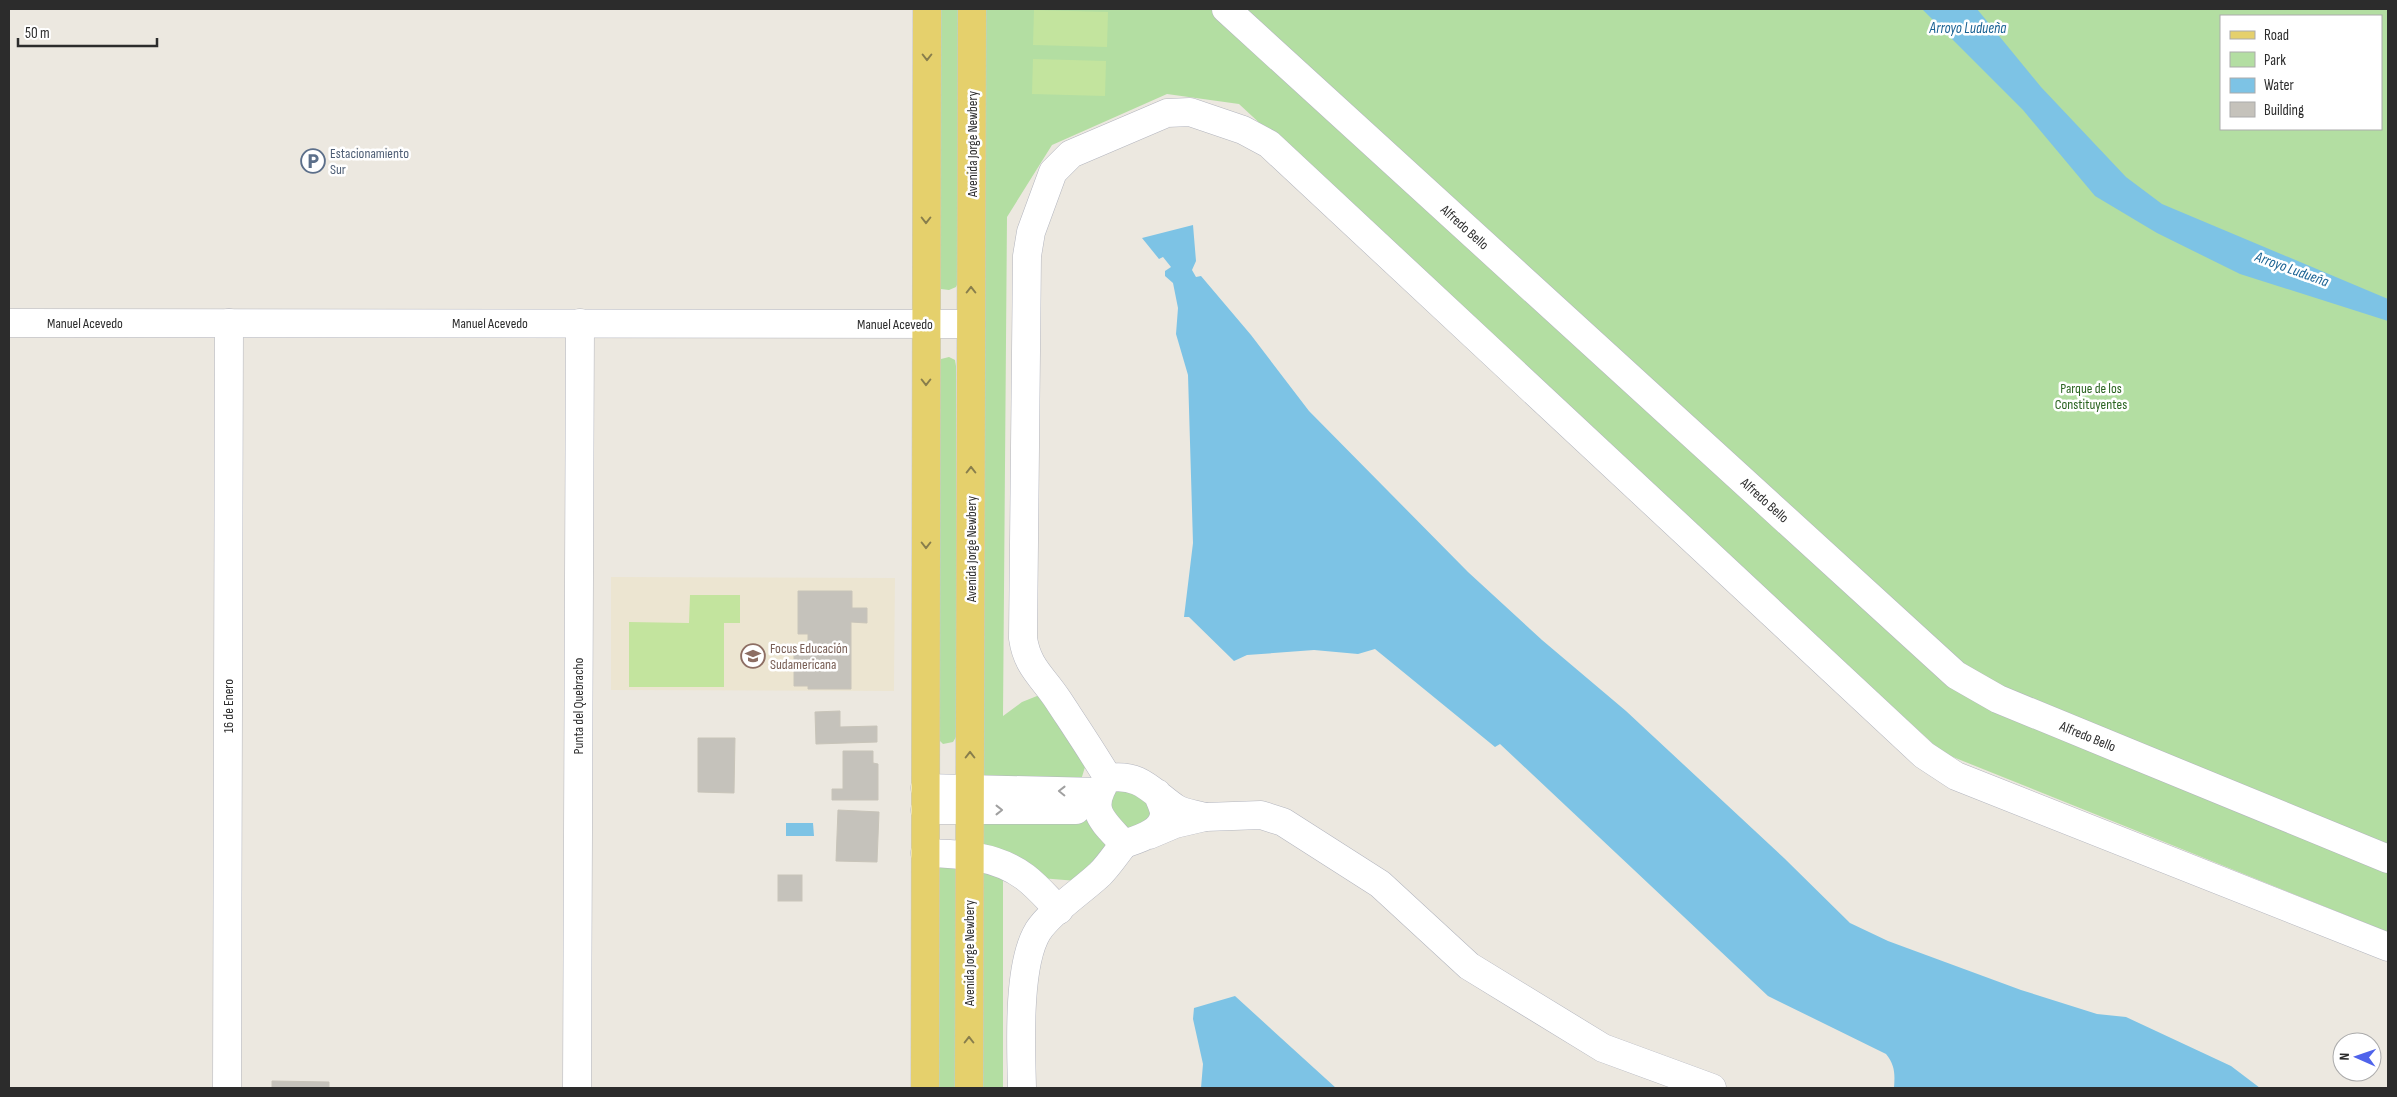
<svg xmlns="http://www.w3.org/2000/svg" width="2397" height="1097" font-family="'Sofia Sans Condensed',sans-serif">
  <rect width="100%" height="100%" fill="#ece8e0"/>
  <polygon fill="#ece5d1" points="611,577 895,578 894,691 611,690"/>
  <g fill="#b3dea2" fill-rule="evenodd">
    <polygon points="938,9 959,9 959,281 956,287 949,290 941,289 937,283"/>
    <path d="M 972,9 L 2388,9 L 2388,932 L 1943,753 L 1239,104 L 1167,94 L 1052,145 L 1007,217 L 1003,716 L 1022,702 L 1037,696 L 1048,699 L 1085,767 L 1081,780 L 1087,816 L 1101,827 L 1107,847 L 1077,881 L 1003,875 L 1003,1088 L 969,1088 ZM 2221,16 L 2381,16 L 2381,129 L 2221,129 Z"/>
    <polygon points="949,357 955,360 956,366 956,737 953,742 943,744 937,738 938,365 941,359"/>
    <polygon points="1108,778 1164,812 1124,844 1098,792"/>
    <polygon points="957,855 956,1088 935,1088 937,856"/>
  </g>
  <g fill="#c3e49e">
    <polygon points="1034,10 1108,12 1107,47 1033,45"/>
    <polygon points="1033,59 1106,61 1105,96 1032,94"/>
    <polygon points="690,595 740,595 740,623 724,623 724,687 629,687 629,622 689,623"/>
  </g>
  <g fill="#7dc3e5">
    <polygon points="1922,9 1977,9 2041,87 2126,177 2162,204 2388,299 2388,321 2240,274 2157,233 2095,196 2023,110"/>
    <path d="M 1193,225 L 1196,261 L 1192,270 L 1196,277 L 1201,276 L 1251,335 L 1309,411 L 1468,572 L 1542,640 L 1626,711 L 1784,858 L 1850,923 L 1888,941 L 2021,990 L 2097,1014 L 2126,1017 L 2231,1066 L 2260,1088 L 1894,1088 C 1895,1074 1895,1065 1886,1054 L 1768,996 L 1500,744 L 1495,747 L 1375,649 L 1358,654 L 1314,650 L 1247,655 L 1234,661 L 1189,617 L 1184,617 L 1193,543 L 1188,375 L 1176,334 L 1178,308 L 1173,283 L 1165,276 L 1165,271 L 1171,267 L 1163,257 L 1159,259 L 1142,238 Z"/>
    <polygon points="786,823 813,823 814,836 786,836"/>
    <polygon points="1235,996 1336,1088 1201,1088 1203,1064 1193,1019 1194,1008"/>
  </g>
  <g fill="#c5c2bb" stroke="#c8c4b9">
    <polygon points="798,591 852,591 852,608 867,608 867,623 851,622 851,689 808,689 808,686 794,686 794,653 808,653 808,634 798,634"/>
    <polygon points="840,711 840,727 877,726 877,742 816,744 815,712"/>
    <polygon points="698,738 735,738 734,793 698,792"/>
    <polygon points="843,751 873,751 873,763 878,764 878,800 832,800 832,789 843,789"/>
    <polygon points="838,810 879,812 877,862 836,861"/>
    <rect x="778" y="875" width="24" height="26"/>
    <polygon points="272,1081 329,1082 329,1088 272,1088"/>
  </g>
  <g fill="none" stroke-linecap="round" stroke-linejoin="round">
    <g stroke="#b3b5be" stroke-width="29">
      <g id="minor">
        <polyline points="1226,9 1956,675 1998,699 2388,859"/>
        <polyline points="9,323 971,324"/>
        <path d="M 1108,778 C 1092,751 1075,726 1058,700 C 1043,677 1027,667 1023,638 L 1027,256 L 1031,232 L 1053,172 L 1071,154 L 1167,113 L 1190,112 L 1243,130 L 1269,144 L 1924,755 L 1956,776 L 2388,947"/>
        <polyline points="925,788 1098,792"/>
        <polyline points="925,810 1076,810"/>
        <polyline points="1205,817 1261,815 1283,822 1380,884 1469,966 1603,1048 1712,1088"/>
        <path d="M 1149,835 L 1175,824 L 1205,817 C 1195,814 1182,813 1174,807 C 1151,791 1140,773 1108,778 C 1086,810 1102,820 1124,844 C 1139,839 1165,832 1164,812 C 1163,806 1159,798 1157,793"/>
        <path d="M 925,853 C 960,854 996,855 1025,877 C 1037,886 1048,899 1059,910"/>
        <polyline points="227,1088 229,323"/>
        <polyline points="577,1088 580,323"/>
        <path d="M 1022,1088 C 1021,1047 1017,965 1038,931 C 1051,911 1082,891 1100,874 C 1109,865 1116,854 1124,844"/>
      </g>
    </g>
    <g stroke="#c8c8c8" stroke-width="29">
      <g id="major">
        <polyline points="925,1088 927,9"/>
        <polyline points="969,1088 972,9"/>
      </g>
    </g>
    <use href="#minor" stroke="#fff" stroke-width="28"/>
    <use href="#major" stroke="#e5d06c" stroke-width="28"/>
  </g>
  <defs><path id="oneway-chevron" d="M-2-3.5L2.5 0L-2 3.5" fill="none" stroke-width="1.6" stroke-linecap="round" stroke-linejoin="round" transform="scale(1.25)"/></defs>
  <g stroke="#887e4c">
    <use href="#oneway-chevron" transform="translate(927 57) rotate(90)"/>
    <use href="#oneway-chevron" transform="translate(926 220) rotate(90)"/>
    <use href="#oneway-chevron" transform="translate(971 290) rotate(-90)"/>
    <use href="#oneway-chevron" transform="translate(926 382) rotate(90)"/>
    <use href="#oneway-chevron" transform="translate(971 470) rotate(-90)"/>
    <use href="#oneway-chevron" transform="translate(926 545) rotate(90)"/>
    <use href="#oneway-chevron" transform="translate(970 755) rotate(-90)"/>
    <use href="#oneway-chevron" transform="translate(969 1040) rotate(-90)"/>
  </g>
  <g stroke="#a0a0a0">
    <use href="#oneway-chevron" transform="translate(1062 791) rotate(-179)"/>
    <use href="#oneway-chevron" transform="translate(999 810)"/>
  </g>
  <defs>
    <g id="parking-ring" transform="scale(1.25)"><circle r="9.5" fill="#fff" stroke="#5c6f8a" stroke-width="1.5"/><path d="M-3.5-5.5H1a3.5 3.5 0 0 1 0 7H-1V5.5H-3.5ZM-1-3.4V-.6H.8a1.4 1.4 0 0 0 0-2.8Z" fill="#5c6f8a"/></g>
    <g id="university-ring" transform="scale(1.25)"><circle r="9.5" fill="#fff" stroke="#8d6e63" stroke-width="1.5"/><path d="M0-5L7-2L0 1L-7-2ZM-4 1L0 2.5L4 1V4Q0 6-4 4Z" fill="#8d6e63"/></g>
  </defs>
  <g fill-rule="evenodd">
    <use href="#parking-ring" x="313" y="161"/>
    <use href="#university-ring" x="753" y="656"/>
  </g>
  <g text-anchor="middle" stroke-width="5" stroke-linejoin="round" paint-order="stroke">
    <g font-size="14" fill="#2c2c2c" stroke="#fff">
      <text transform="translate(972 144) rotate(-90)" y="5">Avenida Jorge Newbery</text>
      <text transform="translate(1465 227) rotate(42)" y="5">Alfredo Bello</text>
      <text x="85" y="328">Manuel Acevedo</text>
      <text x="490" y="328">Manuel Acevedo</text>
      <text x="895" y="329">Manuel Acevedo</text>
      <text transform="translate(1765 500) rotate(42)" y="5">Alfredo Bello</text>
      <text transform="translate(971 549) rotate(-90)" y="5">Avenida Jorge Newbery</text>
      <text transform="translate(228 706) rotate(-90)" y="5">16 de Enero</text>
      <text transform="translate(578 706) rotate(-90)" y="5">Punta del Quebracho</text>
      <text transform="translate(2088 736) rotate(22)" y="5">Alfredo Bello</text>
      <text transform="translate(969 953) rotate(-90)" y="5">Avenida Jorge Newbery</text>
    </g>
    <g font-size="14" fill="#4e5e75" stroke="#fff" text-anchor="start">
      <text x="330" y="158">Estacionamiento<tspan x="330" dy="16">Sur</tspan></text>
    </g>
    <g font-size="14" fill="#2b6421" stroke="#fff">
      <text x="2091" y="393">Parque de los<tspan x="2091" dy="16">Constituyentes</tspan></text>
    </g>
    <g font-size="14" fill="#785e54" stroke="#fff" text-anchor="start">
      <text x="770" y="653">Focus Educación<tspan x="770" dy="16">Sudamericana</tspan></text>
    </g>
    <g font-size="15" font-style="italic" fill="#1a6293" stroke="#fff">
      <text x="1968" y="33">Arroyo Ludueña</text>
      <text transform="translate(2292 269) rotate(20)" y="5">Arroyo Ludueña</text>
    </g>
  </g>
  <rect width="2397" height="1097" fill="none" stroke="#2c2c2c" stroke-width="20"/>
  <rect x="2220" y="15" width="162" height="115" fill="#ffffff" stroke="#ababab"/>
  <rect x="2230" y="31" width="25" height="8" fill="#e5d06c" stroke="#ababab"/>
  <text x="2264" y="40" font-size="15" fill="#2c2c2c">Road</text>
  <rect x="2230" y="52" width="25" height="15" fill="#b3dea2" stroke="#ababab"/>
  <text x="2264" y="65" font-size="15" fill="#2c2c2c">Park</text>
  <rect x="2230" y="78" width="25" height="15" fill="#7dc3e5" stroke="#ababab"/>
  <text x="2264" y="90" font-size="15" fill="#2c2c2c">Water</text>
  <rect x="2230" y="102" width="25" height="15" fill="#c5c2bb" stroke="#ababab"/>
  <text x="2264" y="115" font-size="15" fill="#2c2c2c">Building</text>
  <g transform="translate(2357 1057) rotate(272)"><circle r="24" fill="#ffffff" stroke="#ababab"/>
  <path d="M0-4L9 19L0 12L-9 19Z" fill="#4f63eb"/>
  <text y="-8" font-size="14" font-weight="bold" text-anchor="middle" fill="#2c2c2c">N</text>
  </g>
  <path d="M18 38v8h139v-8" fill="none" stroke="#2c2c2c" stroke-width="2.5"/>
  <text x="25" y="38" font-size="15" fill="#2c2c2c" stroke="#ffffff" stroke-width="4" paint-order="stroke">50 m</text>
</svg>
